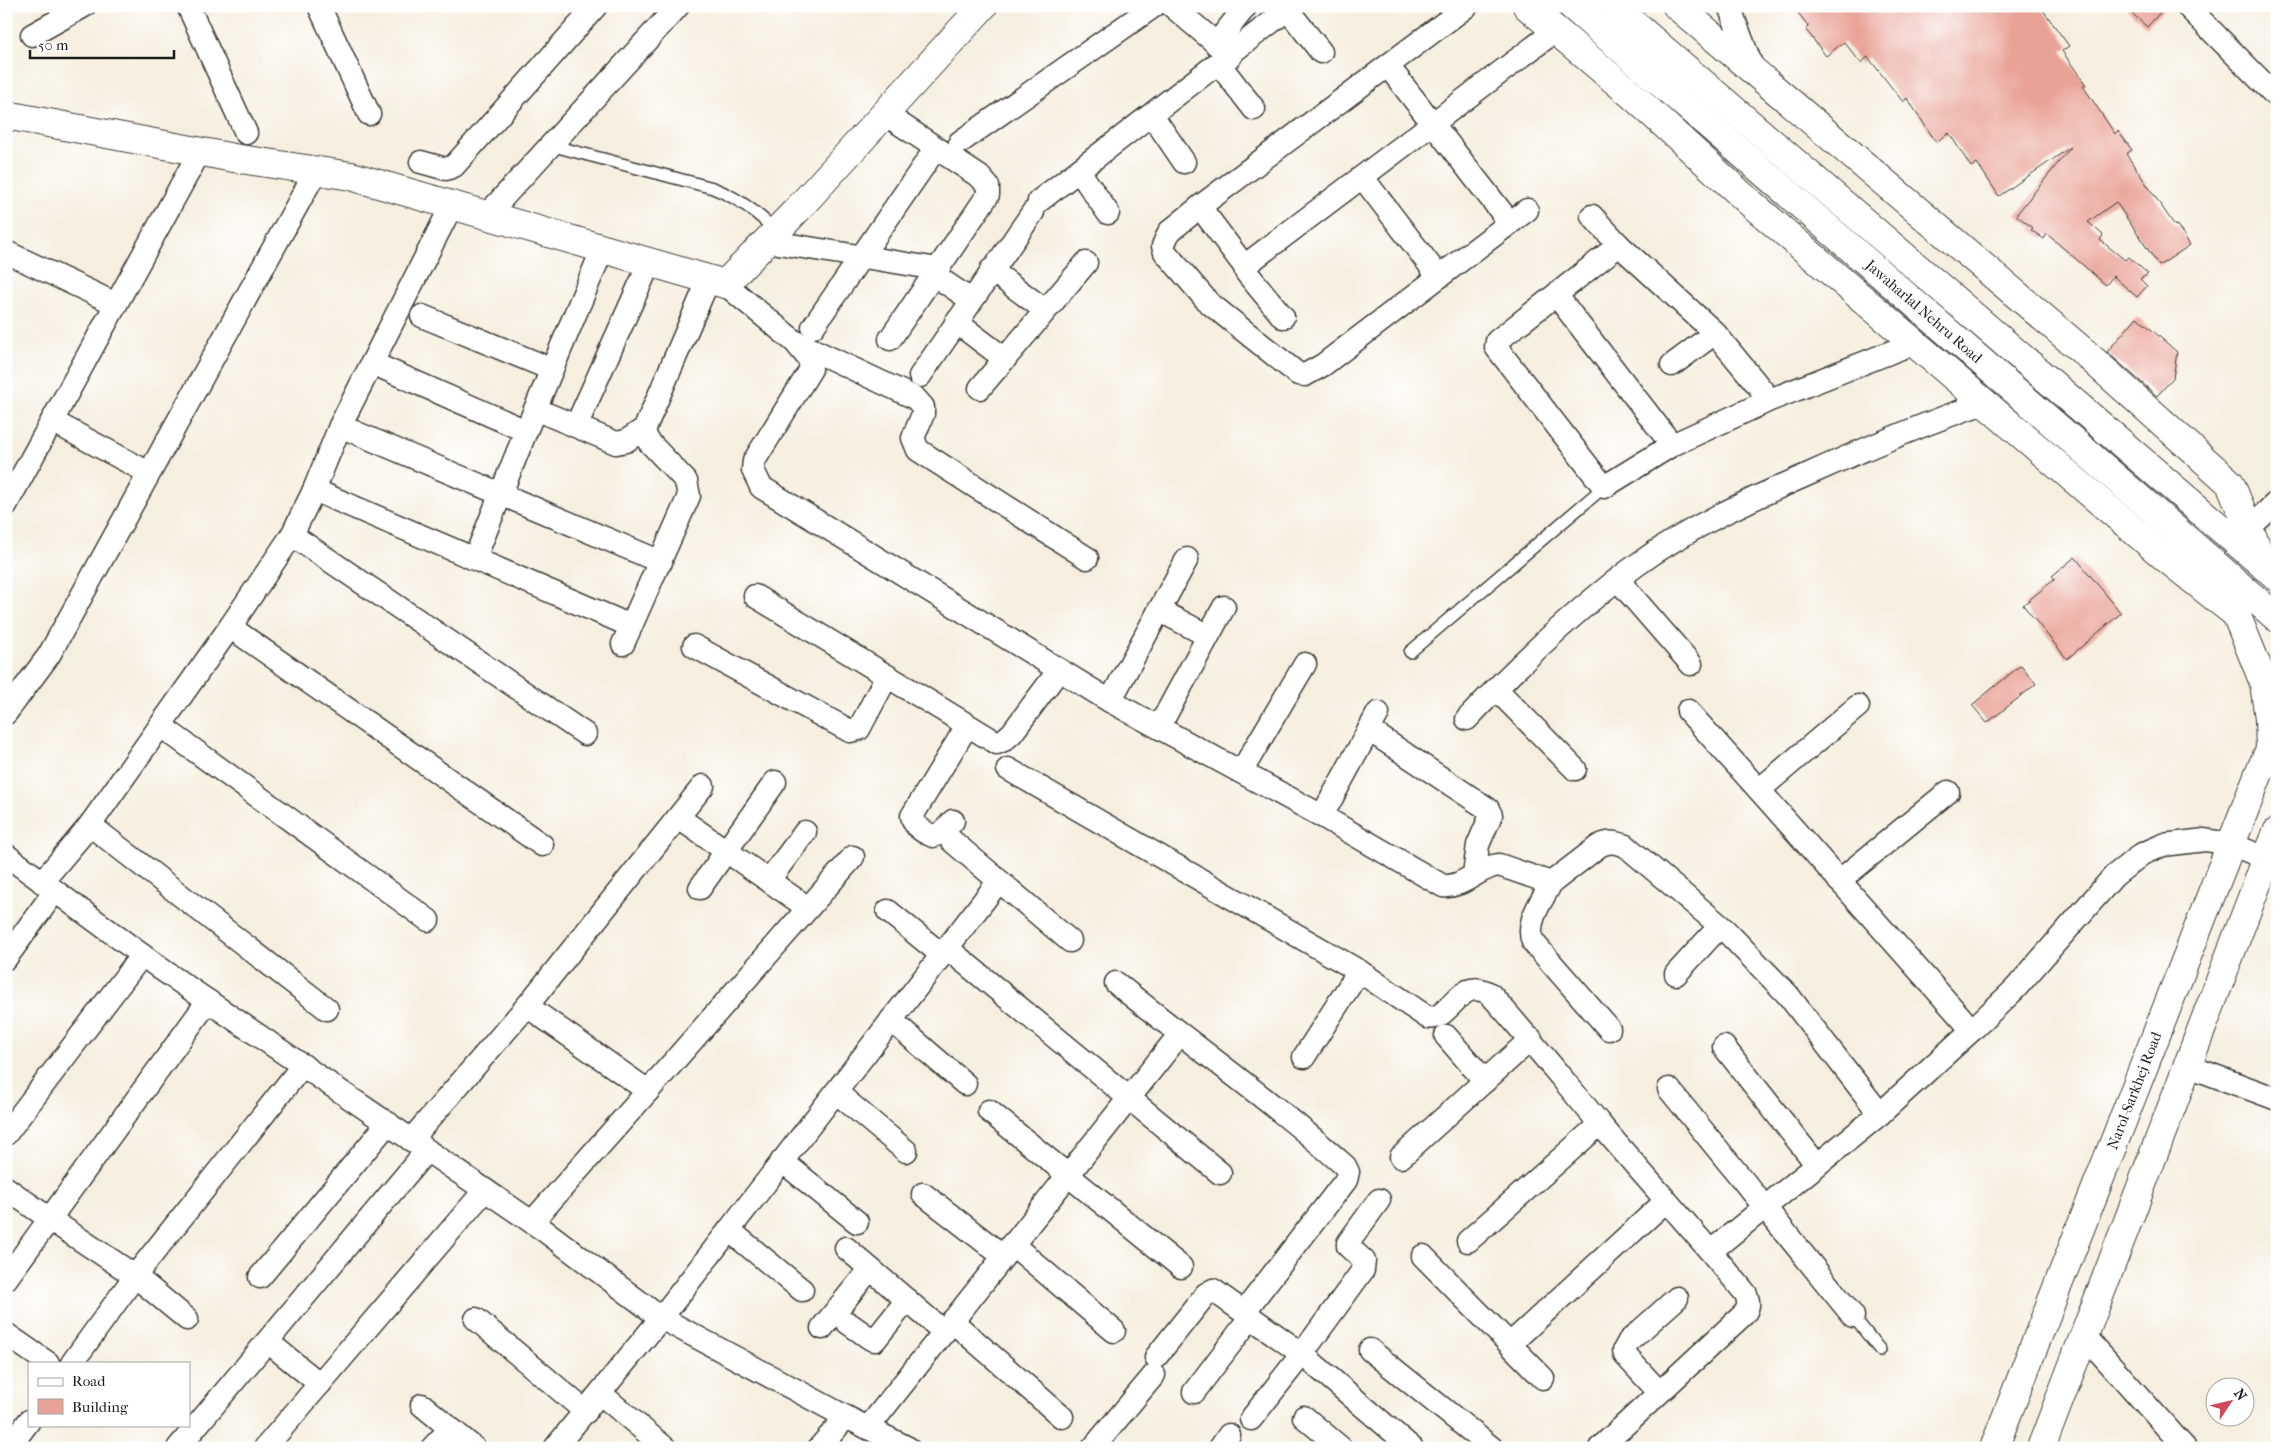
<svg xmlns="http://www.w3.org/2000/svg" width="2283" height="1454" font-family="'IM FELL French Canon',serif">
  <rect width="100%" height="100%" fill="#fff"/>
  <filter id="ink" filterUnits="userSpaceOnUse"><feTurbulence type="fractalNoise" baseFrequency=".02" numOctaves="2"/><feDisplacementMap in="SourceGraphic" scale="10" xChannelSelector="R" yChannelSelector="G"/><feConvolveMatrix kernelMatrix="1 2 1 2 8 2 1 2 1" color-interpolation-filters="sRGB"/></filter>
  <filter id="wash" filterUnits="userSpaceOnUse"><feTurbulence type="fractalNoise" baseFrequency=".0096" numOctaves="4" result="noise"/><feDisplacementMap in="SourceGraphic" scale="20" xChannelSelector="R" yChannelSelector="G"/><feGaussianBlur stdDeviation="1.12" result="paint"/><feColorMatrix in="noise" values="0 0 0 0 0 0 0 0 0 0 0 0 0 0 0 0 0 1.4 0 .05"/><feComposite in="paint" operator="in"/></filter>
  <g filter="url(#wash)">
    <rect width="100%" height="100%" fill="#f6eede"/>
    <g id="blocks">
      <g fill="#e9a296">
        <polygon points="1793,6 2040,6 2069,46 2062,51 2086,85 2083,86 2115,134 2118,131 2132,150 2126,154 2175,226 2177,225 2190,245 2159,266 2116,202 2088,222 2103,235 2100,240 2125,260 2129,257 2148,274 2140,279 2147,286 2137,297 2113,276 2106,285 2047,234 2044,239 2031,230 2033,228 2016,215 2071,147 1999,196 1977,163 1971,167 1949,133 1936,142 1907,98 1903,102 1868,57 1861,63 1844,42 1826,56 1806,30 1809,27"/>
        <polygon points="2124,6 2166,6 2147,27"/>
        <polygon points="2137,317 2177,352 2173,378 2157,396 2107,352"/>
        <polygon points="2075,557 2121,613 2067,659 2023,605 2055,579 2052,576"/>
        <polygon points="2021,665 2036,684 1987,723 1972,705"/>
      </g>
    </g>
  </g>
  <g filter="url(#ink)">
    <use href="#blocks" fill-opacity="0" stroke="#3d3c39" stroke-width="1"/>
    <g fill="none" stroke-linecap="round" stroke-linejoin="round">
      <g stroke="#3d3c39" stroke-width="14">
        <g id="lane">
          <path d="M 550,145 L 713,188 C 740,199 755,211 776,231"/>
          <polyline points="1410,652 1604,487"/>
          <polyline points="1853,1316 1880,1350"/>
        </g>
      </g>
      <g stroke="#3d3c39" stroke-width="25">
        <g id="street">
          <polyline points="188,6 246,133"/>
          <polyline points="319,6 369,114"/>
          <polyline points="1172,6 1231,56"/>
          <polyline points="1467,6 1202,205 1169,232 1163,246 1165,252 1208,302 1298,374 1305,375 1323,365 1527,210"/>
          <polyline points="1729,6 1754,72"/>
          <polyline points="2187,6 2277,97"/>
          <polyline points="1288,10 1321,52"/>
          <polyline points="32,35 84,6"/>
          <polyline points="1216,44 1246,6"/>
          <polyline points="1219,64 1254,109"/>
          <polyline points="1388,66 1510,223"/>
          <polyline points="885,114 980,177 988,186 988,195 890,339"/>
          <polyline points="1152,115 1184,162"/>
          <polyline points="960,142 1154,6"/>
          <polyline points="421,162 446,169 454,166 596,6"/>
          <polyline points="1079,171 1108,213"/>
          <polyline points="1363,178 1438,276"/>
          <polyline points="1039,201 1292,6"/>
          <polyline points="1200,207 1245,267"/>
          <polyline points="487,215 678,6"/>
          <polyline points="1592,216 1619,245"/>
          <polyline points="766,241 938,269"/>
          <polyline points="6,252 116,304"/>
          <polyline points="991,270 1045,310"/>
          <polyline points="934,275 971,300"/>
          <path d="M 725,284 L 795,342 L 809,359 L 811,369 L 754,461 L 753,470 L 761,487 L 1110,701 L 1322,816 L 1443,886 C 1464,888 1478,867 1499,865 L 1551,883 L 1599,846 C 1609,841 1616,842 1626,846 L 1725,930 L 1788,995 L 1880,1114 L 1711,1251"/>
          <polyline points="1557,296 1672,445"/>
          <polyline points="422,316 551,369"/>
          <polyline points="1283,317 1246,272 1245,267 1247,264 1555,31"/>
          <polyline points="956,322 1005,359"/>
          <polyline points="813,327 936,148"/>
          <polyline points="796,342 915,398 923,407 923,414 913,438 918,450 1087,558"/>
          <polyline points="372,363 526,431"/>
          <polyline points="1672,365 1715,333"/>
          <polyline points="920,376 1033,212"/>
          <polyline points="980,388 1086,263"/>
          <polyline points="1770,400 1672,445 1604,487 1496,347 1497,341 1619,245 1715,333 1770,400 1914,343"/>
          <polyline points="535,409 616,443 626,441 645,428"/>
          <polyline points="52,421 149,473"/>
          <polyline points="340,426 661,562"/>
          <polyline points="576,426 650,262"/>
          <polyline points="314,490 631,626"/>
          <polyline points="6,505 200,151"/>
          <polyline points="2249,528 2277,502"/>
          <polyline points="292,535 585,734"/>
          <polyline points="475,558 526,431 603,248"/>
          <polyline points="1618,580 1691,664"/>
          <polyline points="755,596 887,676"/>
          <polyline points="1159,610 1208,636"/>
          <polyline points="230,627 542,845"/>
          <polyline points="623,644 689,496 686,481 649,442 645,435 645,428 709,279"/>
          <polyline points="694,646 850,731 859,729 887,676 997,743 1004,740 1012,733 1059,670"/>
          <polyline points="1496,689 1575,769"/>
          <polyline points="1110,701 1187,559"/>
          <polyline points="1858,706 1759,790 1972,1030 2015,989 2114,876 2142,854 2163,845 2205,840 2231,844 2267,859"/>
          <polyline points="1688,711 1759,790"/>
          <polyline points="6,713 49,655 316,171"/>
          <path d="M 1467,719 C 1520,663 1576,609 1638,564 C 1686,529 1747,501 1802,477 C 1862,450 1922,424 1984,403"/>
          <polyline points="161,726 428,920"/>
          <polyline points="1159,727 1224,607"/>
          <polyline points="1369,730 1488,809 1491,815 1478,845 1474,875"/>
          <path d="M 1008,769 L 1359,971 L 1427,1017 C 1450,1023 1459,974 1490,994 C 1528,1036 1563,1080 1600,1124 C 1648,1181 1699,1236 1746,1294 C 1749,1302 1749,1306 1745,1313 L 1600,1448"/>
          <polyline points="1241,772 1305,664"/>
          <polyline points="1322,816 1378,713"/>
          <polyline points="679,818 808,908"/>
          <path d="M 953,821 L 942,833 L 933,836 C 923,832 914,827 912,816 L 967,726"/>
          <polyline points="90,825 327,1009"/>
          <polyline points="952,841 1070,941"/>
          <polyline points="6,855 161,969 545,1231 661,1318 846,1417 908,1448"/>
          <polyline points="769,880 805,832"/>
          <polyline points="1839,881 1948,792"/>
          <polyline points="42,882 90,825 230,627 292,535 314,490 340,426 452,205"/>
          <path d="M 1551,883 C 1542,901 1525,922 1533,942 L 1609,1029"/>
          <polyline points="700,888 775,782"/>
          <polyline points="888,911 942,955"/>
          <polyline points="947,948 1220,1173"/>
          <polyline points="6,958 55,891"/>
          <polyline points="1676,974 1720,926"/>
          <path d="M 1116,983 C 1192,1045 1272,1101 1345,1166 L 1348,1172 L 1346,1180 L 1244,1312"/>
          <polyline points="527,1006 648,1091 532,1222"/>
          <polyline points="891,1020 965,1084"/>
          <polyline points="1446,1036 1485,1081"/>
          <polyline points="1724,1047 1817,1165"/>
          <polyline points="1304,1057 1359,971"/>
          <polyline points="2188,1066 2277,1099"/>
          <polyline points="1669,1089 1853,1316"/>
          <polyline points="648,1091 853,857"/>
          <polyline points="836,1092 906,1151"/>
          <polyline points="989,1111 1181,1267"/>
          <polyline points="1880,1114 1972,1030"/>
          <polyline points="6,1134 142,955"/>
          <polyline points="411,1140 527,1006 703,786"/>
          <polyline points="1401,1157 1531,1039"/>
          <polyline points="782,1161 857,1222"/>
          <polyline points="6,1188 51,1220 135,1276 72,1363"/>
          <polyline points="923,1194 1003,1256"/>
          <polyline points="729,1230 802,1290"/>
          <polyline points="1468,1241 1600,1124"/>
          <polyline points="1012,1244 1114,1331"/>
          <polyline points="846,1248 944,1332"/>
          <polyline points="1423,1256 1543,1378"/>
          <polyline points="260,1277 388,1123"/>
          <polyline points="6,1279 208,1001"/>
          <polyline points="187,1319 135,1276 303,1065"/>
          <polyline points="476,1319 586,1412"/>
          <polyline points="952,1321 1062,1417"/>
          <polyline points="848,1323 871,1339 875,1340 907,1300"/>
          <polyline points="822,1328 870,1269"/>
          <polyline points="6,1334 48,1363"/>
          <polyline points="2085,1336 2185,1448"/>
          <polyline points="268,1342 320,1384"/>
          <polyline points="1510,1344 1666,1201"/>
          <polyline points="1370,1350 1492,1448"/>
          <polyline points="1156,1357 1206,1294 1213,1290 1302,1354 1363,1270 1364,1261 1348,1246 1348,1243 1379,1200"/>
          <polyline points="1194,1392 1251,1317"/>
          <polyline points="1659,1392 1625,1355 1624,1350 1629,1341 1677,1298"/>
          <polyline points="601,1394 665,1448"/>
          <polyline points="422,1405 474,1448"/>
          <polyline points="1304,1417 1341,1448"/>
          <polyline points="1251,1419 1302,1354 1412,1448"/>
          <polyline points="868,1428 1179,1035"/>
          <polyline points="9,1448 29,1421"/>
          <polyline points="178,1448 427,1150"/>
          <polyline points="265,1448 485,1190"/>
          <polyline points="432,1448 450,1429"/>
          <polyline points="555,1448 661,1318 999,881"/>
          <polyline points="819,1448 846,1417"/>
          <polyline points="1093,1448 1154,1375"/>
          <polyline points="1220,1448 1229,1435"/>
        </g>
      </g>
      <g stroke="#3d3c39" stroke-width="30">
        <g id="secondary">
          <polyline points="1527,6 1632,95 1747,200 2166,558 2237,615"/>
          <polyline points="1677,6 2085,353 2230,483 2265,567"/>
          <polyline points="6,115 234,158 351,176 725,284 796,211 983,6"/>
        </g>
      </g>
      <g stroke="#3d3c39" stroke-width="30">
        <g id="primary">
          <path id="s1" d="M 1572,6 L 2277,618"/>
          <polyline points="1613,6 2277,577"/>
          <polyline points="2219,572 2264,683 2269,719 2270,749"/>
          <path id="s2" d="M 1994,1448 L 2259,773 L 2277,734"/>
          <polyline points="2041,1448 2277,832"/>
        </g>
      </g>
      <use href="#lane" stroke="#fff" stroke-width="11"/>
      <use href="#street" stroke="#fff" stroke-width="22"/>
      <use href="#secondary" stroke="#fff" stroke-width="28"/>
      <use href="#primary" stroke="#fff" stroke-width="28"/>
    </g>
  </g>
  <g text-anchor="middle" stroke-width="4.5" stroke-linejoin="round" paint-order="stroke">
    <g font-size="15" fill="#1c1c1c" stroke="#fff">
      <text dy="5" stroke="none"><textPath href="#s1" startOffset="466">Jawaharlal Nehru Road</textPath></text>
      <text dy="5" stroke="none"><textPath href="#s2" startOffset="384">Narol-Sarkhej Road</textPath></text>
    </g>
  </g>
  <rect width="2283" height="1454" fill="none" stroke="#fff" stroke-width="25"/>
  <rect x="28" y="1362" width="162" height="65" fill="#ffffff" stroke="#a4a4a4"/>
  <rect x="38" y="1378" width="25" height="8" fill="#ffffff" stroke="#a4a4a4"/>
  <text x="72" y="1386" font-size="15" fill="#1c1c1c">Road</text>
  <rect x="38" y="1399" width="25" height="15" fill="#e9a296" stroke="#a4a4a4"/>
  <text x="72" y="1412" font-size="15" fill="#1c1c1c">Building</text>
  <g transform="translate(2230 1402) rotate(55)"><circle r="24" fill="#ffffff" stroke="#a4a4a4"/>
  <path d="M0-4L9 19L0 12L-9 19Z" fill="#d1495b"/>
  <text y="-8" font-size="14" font-weight="bold" text-anchor="middle" fill="#1c1c1c">N</text>
  </g>
  <path d="M30 50v8h144v-8" fill="none" stroke="#1c1c1c" stroke-width="2.5"/>
  <text x="38" y="50" font-size="15" fill="#1c1c1c" stroke="#ffffff" stroke-width="4" paint-order="stroke">50 m</text>
</svg>
